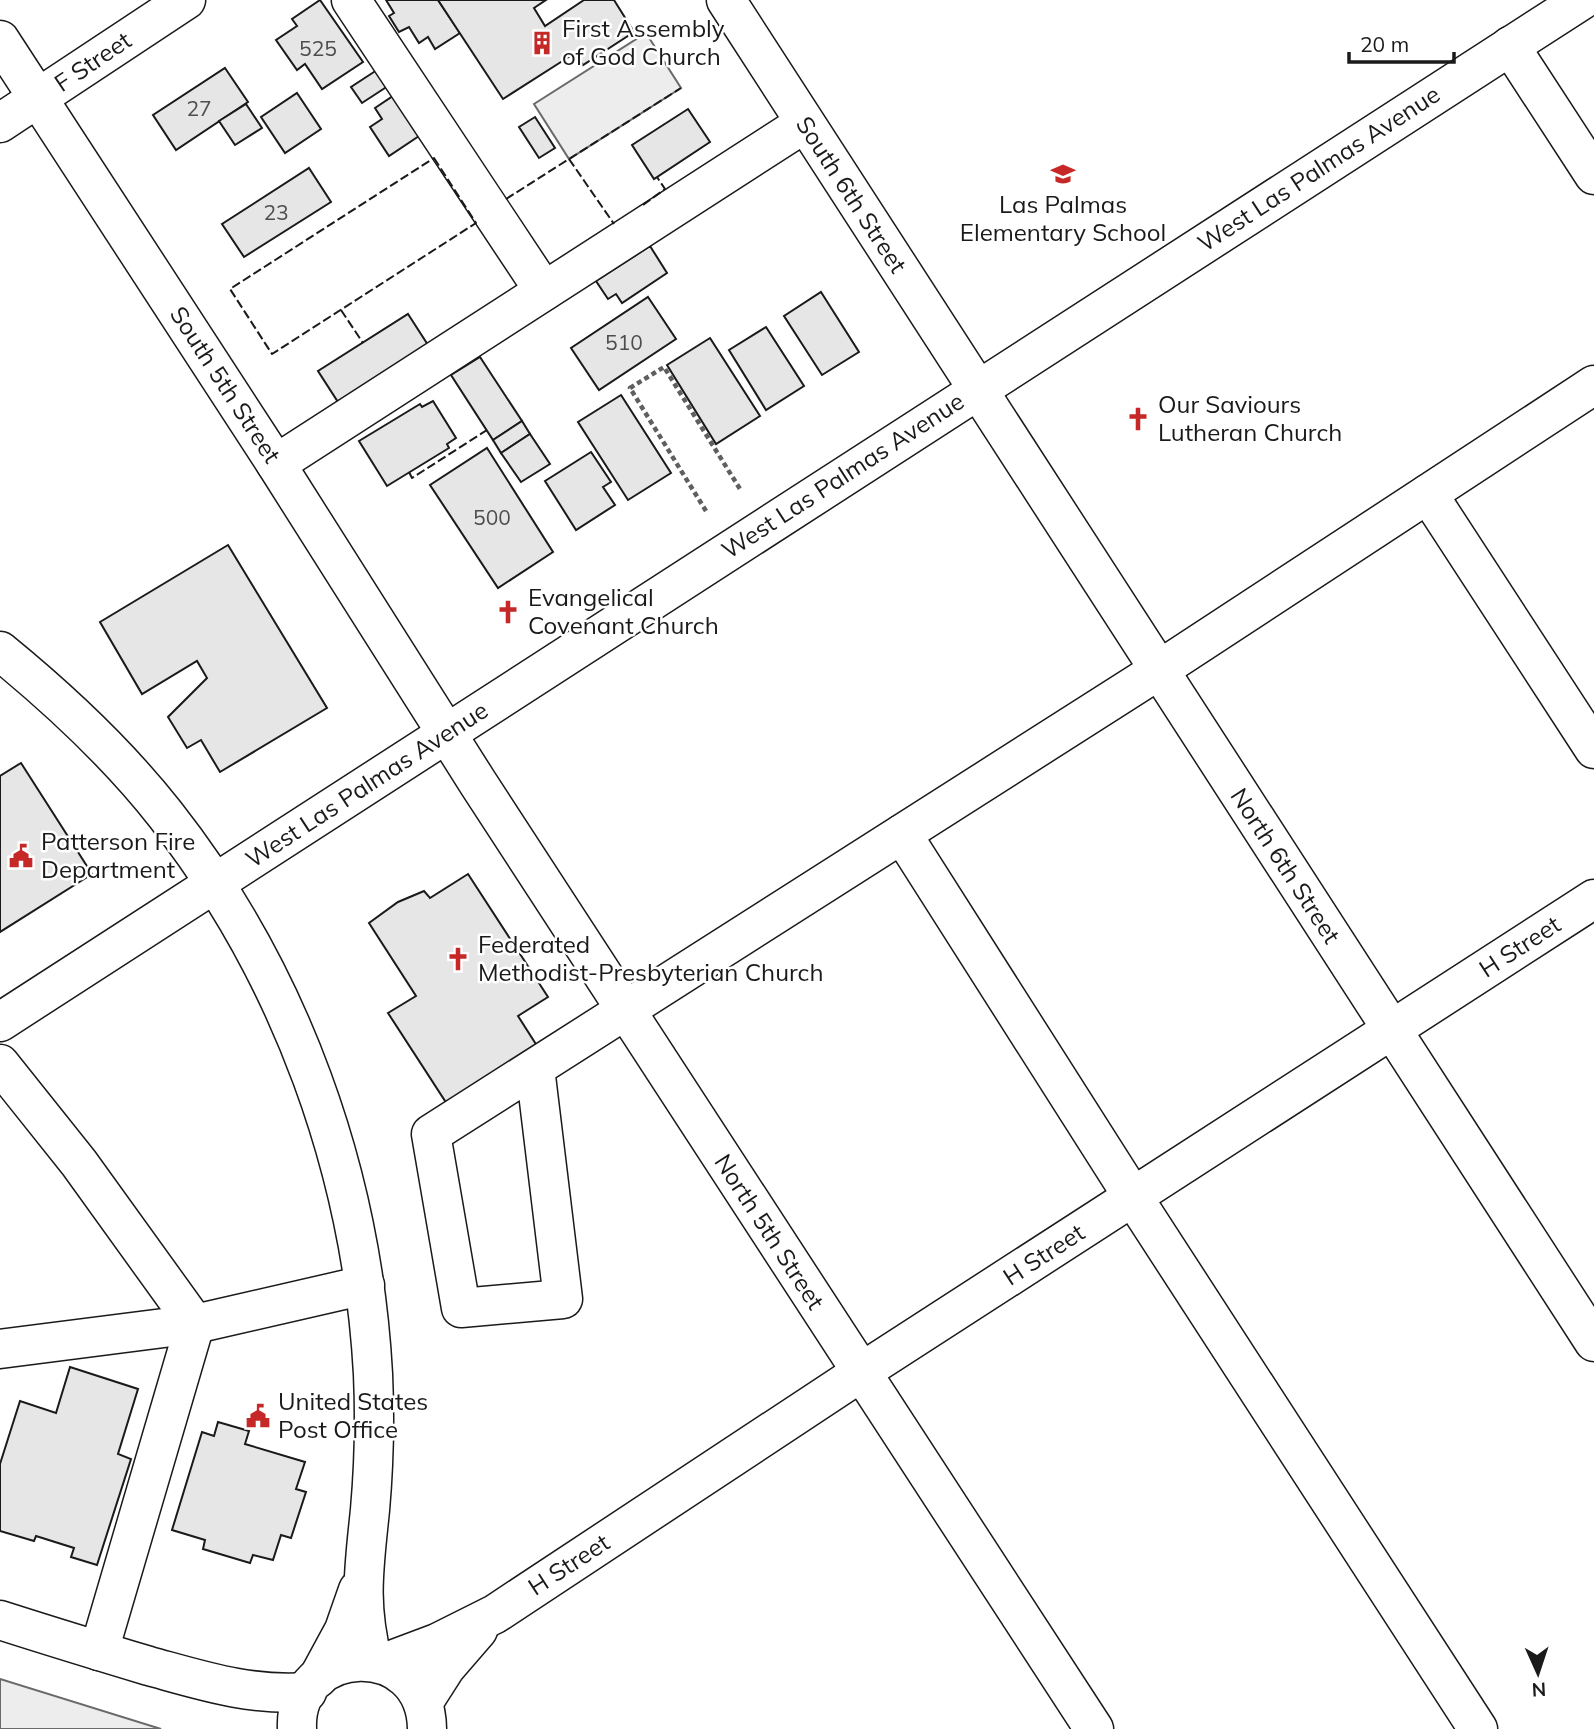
<svg xmlns="http://www.w3.org/2000/svg" width="1594" height="1729" font-family="Mulish,sans-serif">
  <rect width="100%" height="100%" fill="#fff"/>
  <g fill="#ededed" stroke="#6a6a6a" stroke-width="2">
    <polygon points="646,33 681,88 569,159 534,104"/>
    <polygon points="0,1679 161,1729 0,1729"/>
  </g>
  <g fill="#e6e6e6" stroke="#1a1a1a" stroke-width="2">
    <polygon points="320,0 363,62 322,89 305,64 297,70 276,40 297,26 292,19"/>
    <polygon points="386,0 438,0 460,33 435,49 428,37 419,43 409,27 399,32 389,16 394,13"/>
    <polygon points="438,0 546,0 534,8 545,26 584,0 614,0 634,32 583,65 575,53 503,99"/>
    <polygon points="225,68 248,102 176,150 153,115"/>
    <polygon points="380,68 391,84 362,103 351,87"/>
    <polygon points="297,93 321,129 285,153 261,117"/>
    <polygon points="393,96 419,136 389,156 370,127 382,119 375,108"/>
    <polygon points="246,104 262,128 235,145 219,121"/>
    <polygon points="688,109 710,142 654,179 632,145"/>
    <polygon points="535,117 555,148 539,158 519,127"/>
    <polygon points="309,168 331,202 244,257 222,224"/>
    <polygon points="650,246 667,273 622,303 616,294 608,299 596,281"/>
    <polygon points="821,292 859,352 822,375 784,316"/>
    <polygon points="648,297 676,339 599,390 571,348"/>
    <polygon points="408,314 428,345 338,402 318,371"/>
    <polygon points="766,327 804,386 766,410 729,350"/>
    <polygon points="710,338 760,416 716,444 667,365"/>
    <polygon points="480,357 522,421 493,440 451,375"/>
    <polygon points="621,395 671,473 628,500 578,422"/>
    <polygon points="433,401 456,438 447,444 449,448 387,486 359,441 420,404 422,407"/>
    <polygon points="522,421 530,434 501,453 493,440"/>
    <polygon points="530,434 550,464 521,482 501,453"/>
    <polygon points="487,448 553,552 498,588 430,485"/>
    <polygon points="591,452 611,482 603,487 615,505 576,530 545,481"/>
    <polygon points="228,545 327,708 220,772 201,740 187,748 168,717 207,678 197,661 142,694 100,622"/>
    <polygon points="21,763 92,874 0,932 0,776"/>
    <polygon points="468,874 548,997 518,1016 539,1049 449,1107 388,1013 416,996 369,923 398,902 424,891 430,898"/>
    <polygon points="70,1367 138,1389 118,1454 131,1459 97,1565 71,1557 74,1548 36,1536 34,1541 0,1531 0,1464 20,1401 56,1413"/>
    <polygon points="218,1422 249,1431 245,1444 305,1462 296,1489 306,1492 291,1538 281,1535 273,1560 253,1555 250,1563 203,1549 205,1540 172,1530 202,1432 214,1436"/>
  </g>
  <g fill="none" stroke-linecap="round" stroke-linejoin="round">
    <g stroke="#1a1a1a" stroke-width="41">
      <g id="minor">
        <polyline points="351,0 544,291"/>
        <polyline points="726,0 1594,1342"/>
        <polyline points="0,40 276,464 478,783 1094,1729"/>
        <polyline points="1510,46 1594,175"/>
        <polyline points="0,123 186,0"/>
        <polyline points="276,464 805,123"/>
        <polyline points="1428,494 1594,749"/>
        <path d="M 0,651 C 60,700 117,753 165,814 C 291,974 362,1172 373,1374 C 375,1419 374,1465 370,1510 C 364,1569 358,1603 373,1662"/>
        <polyline points="902,834 1133,1197 1478,1729"/>
        <polyline points="0,1064 79,1163 195,1324 99,1651"/>
        <polyline points="535,1068 563,1299 461,1308 431,1134 1159,670 1594,385"/>
        <polyline points="0,1349 195,1324 365,1285"/>
        <polyline points="381,1664 437,1643 495,1614 860,1373 1594,899"/>
        <polyline points="318,1678 344,1630 358,1590"/>
        <polyline points="423,1703 446,1667 478,1630"/>
      </g>
    </g>
    <g stroke="#1a1a1a" stroke-width="41">
      <g id="major">
        <polyline points="0,1022 1582,0"/>
        <path d="M 0,1620 C 50,1636 99,1651 149,1666 C 204,1681 249,1696 307,1692"/>
        <path d="M 297,1729 C 293,1642 426,1637 427,1729"/>
      </g>
    </g>
    <polyline stroke="#5f5f5f" stroke-width="4.5" stroke-dasharray="5 3.5" stroke-linecap="butt" points="706,511 630,388 664,367 740,489"/>
    <use href="#minor" stroke="#fff" stroke-width="38"/>
    <use href="#major" stroke="#fff" stroke-width="38"/>
    <g stroke="#1a1a1a" stroke-width="2" stroke-dasharray="9 3.5" stroke-linecap="butt">
      <polygon points="434,158 476,223 272,354 230,289"/>
      <polyline points="569,159 614,224"/>
      <polyline points="506,199 681,88"/>
      <polyline points="643,205 665,189 657,177"/>
      <polyline points="341,310 363,343"/>
      <polyline points="409,472 412,478 487,430"/>
    </g>
  </g>
  <defs>
    <g id="building-bare" transform="scale(1.89)"><path d="M-4-6H4V6H1V3H-1V6H-4ZM-2.5-4.3h1.7v1.8h-1.7ZM.8-4.3h1.7v1.8H.8ZM-2.5-1h1.7V.8h-1.7ZM.8-1h1.7V.8H.8Z" fill="#c62828" stroke="#fff" stroke-width="2.5" paint-order="stroke"/></g>
    <g id="school-bare" transform="scale(1.89)"><path d="M0-5L7-2L0 1L-7-2ZM-4 1L0 2.5L4 1V4Q0 6-4 4Z" fill="#c62828" stroke="#fff" stroke-width="2.5" paint-order="stroke"/></g>
    <g id="church-bare" transform="scale(1.89)"><path d="M-1.2-6h2.4v3.5h3.3v2.4h-3.3V6h-2.4V-.1h-3.3v-2.4h3.3Z" fill="#c62828" stroke="#fff" stroke-width="2.5" paint-order="stroke"/></g>
    <g id="civic-bare" transform="scale(1.89)"><path d="M-.6-6.5H3V-4.5H.6V-3L4-1V1h2V6H-6V1h2V-1L-.6-3ZM-1.2 2.5V6h2.4V2.5Z" fill="#c62828" stroke="#fff" stroke-width="2.5" paint-order="stroke"/></g>
  </defs>
  <g fill-rule="evenodd">
    <use href="#building-bare" x="542" y="43"/>
    <use href="#school-bare" x="1063" y="174"/>
    <use href="#church-bare" x="1138" y="419"/>
    <use href="#church-bare" x="508" y="612"/>
    <use href="#civic-bare" x="21" y="856"/>
    <use href="#church-bare" x="458" y="959"/>
    <use href="#civic-bare" x="258" y="1416"/>
  </g>
  <g text-anchor="middle" stroke-width="5" stroke-linejoin="round" paint-order="stroke">
    <g font-size="21" fill="#4d4d4d">
      <text x="318" y="56">525</text>
      <text x="199" y="116">27</text>
      <text x="276" y="220">23</text>
      <text x="624" y="350">510</text>
      <text x="492" y="525">500</text>
    </g>
    <g font-size="24" fill="#1a1a1a" stroke="#fff" text-anchor="start">
      <text x="562" y="37">First Assembly<tspan x="562" dy="28">of God Church</tspan></text>
      <text x="1063" y="213" text-anchor="middle">Las Palmas<tspan x="1063" dy="28">Elementary School</tspan></text>
      <text x="1158" y="413">Our Saviours<tspan x="1158" dy="28">Lutheran Church</tspan></text>
      <text x="528" y="606">Evangelical<tspan x="528" dy="28">Covenant Church</tspan></text>
      <text x="41" y="850">Patterson Fire<tspan x="41" dy="28">Department</tspan></text>
      <text x="478" y="953">Federated<tspan x="478" dy="28">Methodist-Presbyterian Church</tspan></text>
      <text x="278" y="1410">United States<tspan x="278" dy="28">Post Office</tspan></text>
    </g>
    <g font-size="24" fill="#1a1a1a" stroke="#fff">
      <text transform="translate(93 62) rotate(-34)" y="8">F Street</text>
      <text transform="translate(1319 169) rotate(-33)" y="8">West Las Palmas Avenue</text>
      <text transform="translate(851 195) rotate(57)" y="8">South 6th Street</text>
      <text transform="translate(225 385) rotate(57)" y="8">South 5th Street</text>
      <text transform="translate(843 476) rotate(-33)" y="8">West Las Palmas Avenue</text>
      <text transform="translate(367 785) rotate(-33)" y="8">West Las Palmas Avenue</text>
      <text transform="translate(1285 866) rotate(57)" y="8">North 6th Street</text>
      <text transform="translate(1520 947) rotate(-33)" y="8">H Street</text>
      <text transform="translate(769 1232) rotate(57)" y="8">North 5th Street</text>
      <text transform="translate(1044 1255) rotate(-33)" y="8">H Street</text>
      <text transform="translate(569 1565) rotate(-33)" y="8">H Street</text>
    </g>
  </g>
  <g transform="translate(1538 1673) rotate(177)" stroke="#ffffff" stroke-width="5" paint-order="stroke">
  <path d="M0-5L12 26L0 18L-12 26Z" fill="#1a1a1a"/>
  <text y="-10" font-size="19" font-weight="bold" text-anchor="middle" fill="#1a1a1a">N</text>
  </g>
  <path d="M1349 52v10h105v-10" fill="none" stroke="#1a1a1a" stroke-width="3.5"/>
  <text x="1360" y="52" font-size="21" fill="#1a1a1a" stroke="#ffffff" stroke-width="5" paint-order="stroke">20 m</text>
</svg>
